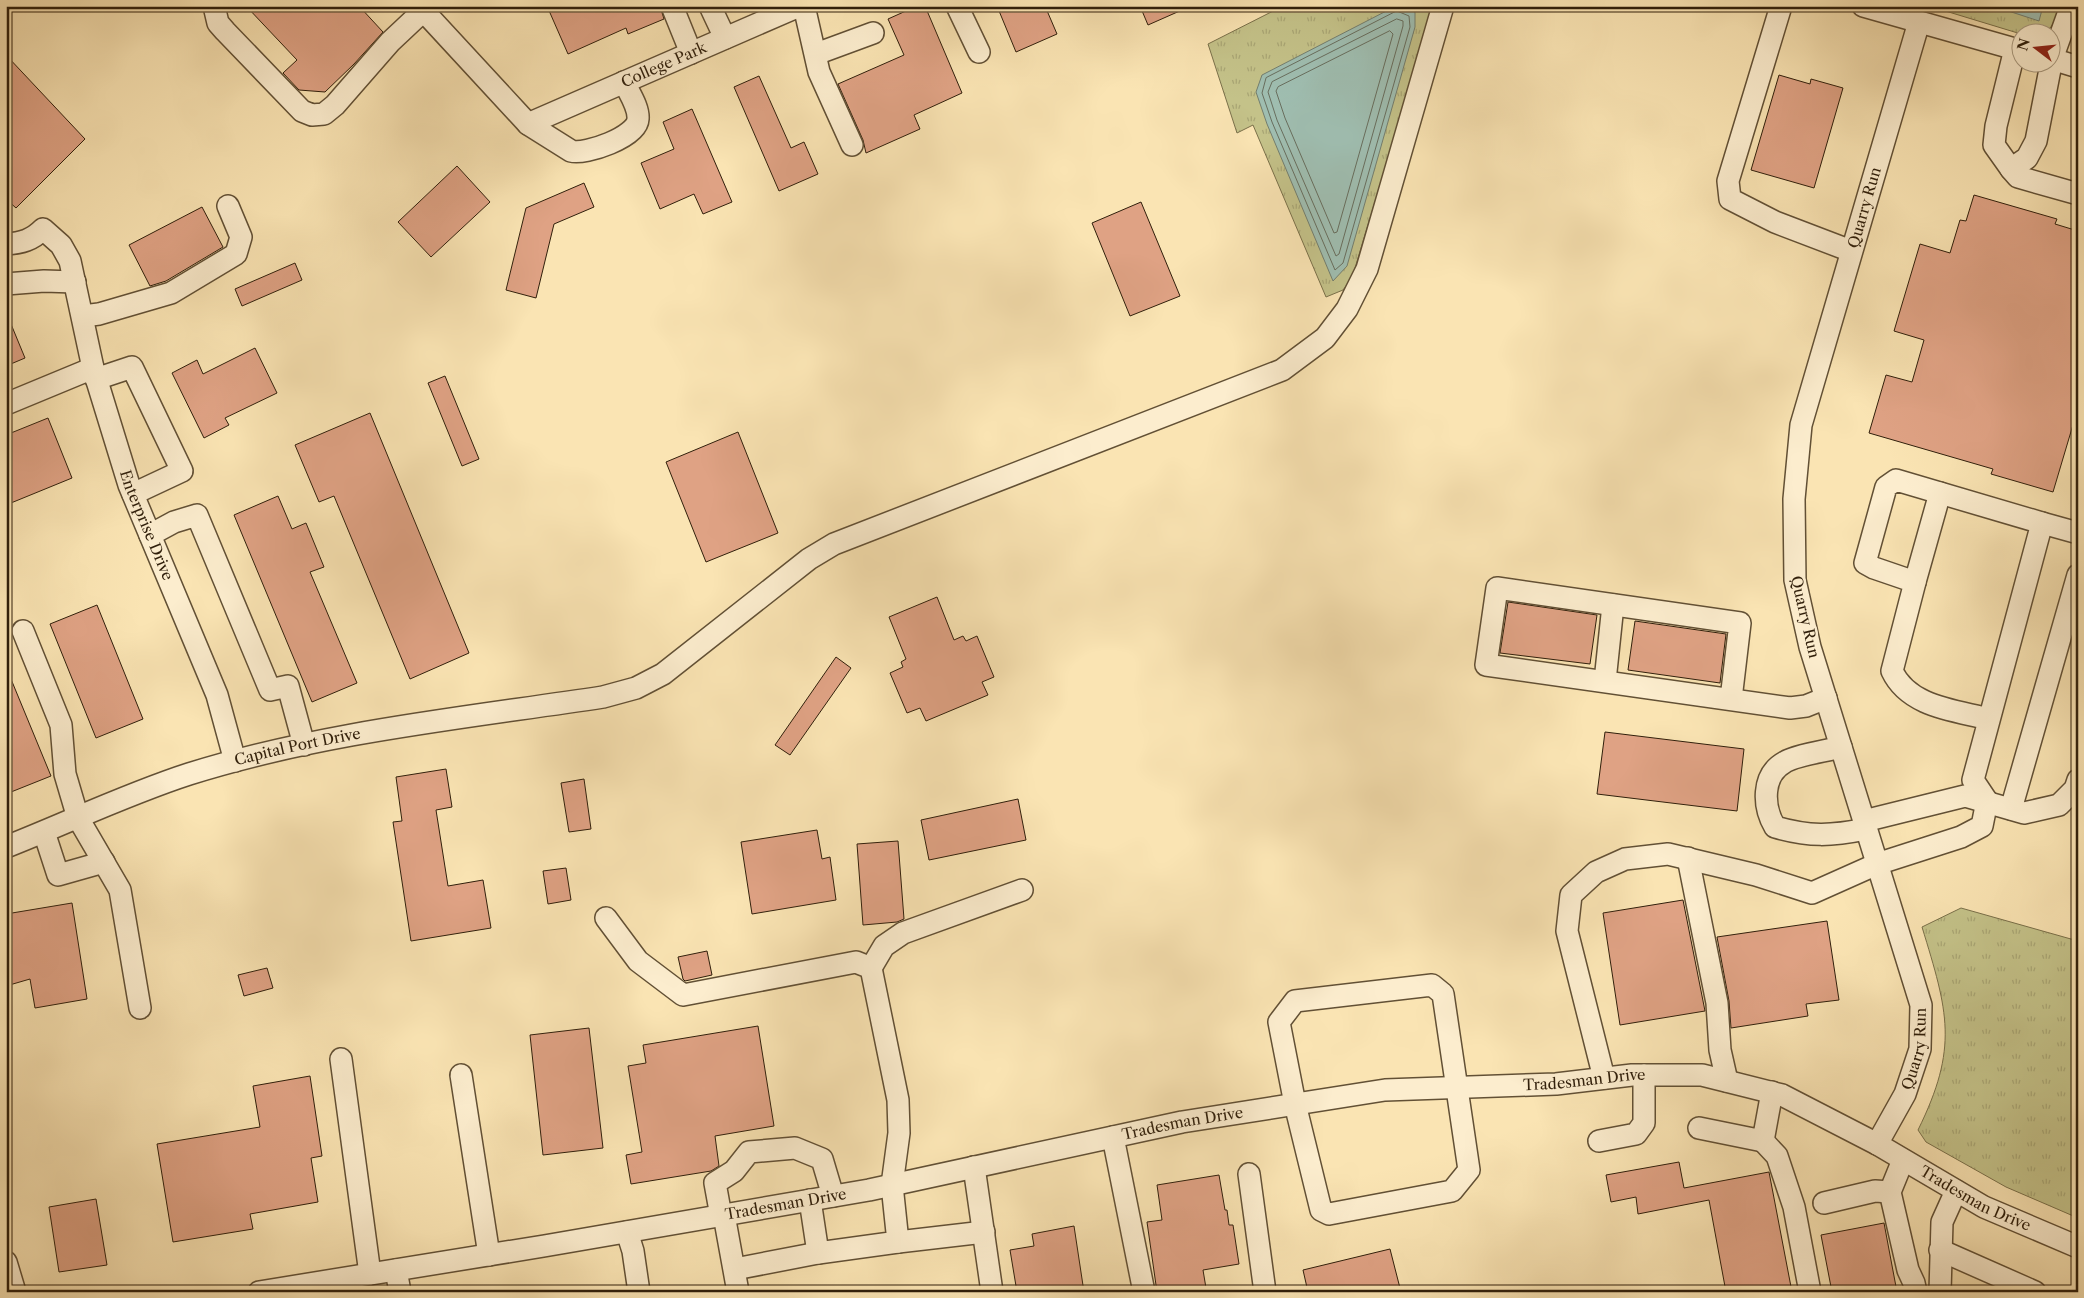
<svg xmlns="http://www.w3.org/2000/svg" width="2084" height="1298" font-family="'Libre Caslon Text',serif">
  <defs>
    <pattern id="grass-tufts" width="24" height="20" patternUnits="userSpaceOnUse" patternTransform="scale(1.25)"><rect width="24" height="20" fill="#c4c289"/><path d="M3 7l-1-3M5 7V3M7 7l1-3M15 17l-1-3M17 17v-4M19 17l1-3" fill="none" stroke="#a9a675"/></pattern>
  </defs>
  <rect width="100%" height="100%" fill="#fae4b3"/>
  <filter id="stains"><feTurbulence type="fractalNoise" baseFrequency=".004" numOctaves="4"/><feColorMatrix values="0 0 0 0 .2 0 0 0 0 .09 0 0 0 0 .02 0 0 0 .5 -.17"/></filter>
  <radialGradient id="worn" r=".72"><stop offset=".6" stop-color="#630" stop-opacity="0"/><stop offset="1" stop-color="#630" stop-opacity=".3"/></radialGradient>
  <g fill="url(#grass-tufts)" stroke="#7a704a">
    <polygon points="1283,6 1434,6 1352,278 1343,290 1326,297 1253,125 1237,133 1208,44"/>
    <path d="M 1929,6 L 2059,6 C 2051,34 2050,32 2022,32 L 2021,34 Z"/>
    <path d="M 1961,908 L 2078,941 L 2078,1218 L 2006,1187 L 1926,1142 L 1918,1130 C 1959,1047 1948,1012 1922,927 Z"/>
  </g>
  <g fill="#9fbeb1" stroke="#737e6f">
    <polygon points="1396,6 1415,12 1415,27 1347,266 1333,281 1267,124 1256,92 1262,75"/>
    <polygon points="1993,6 2043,6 2039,21"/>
  </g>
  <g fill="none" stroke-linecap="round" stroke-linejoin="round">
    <g stroke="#686e5e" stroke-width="1">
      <polygon points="1397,11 1409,16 1410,27 1343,263 1335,270 1272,122 1262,93 1266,78"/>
      <polygon points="1397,19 1403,21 1403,26 1339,254 1336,256 1277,120 1268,92 1272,82"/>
      <polygon points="1390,31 1393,34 1337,232 1334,233 1285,118 1276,91 1278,87"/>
    </g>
  </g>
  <g fill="#dfa284" stroke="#301f0b">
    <polygon points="246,6 359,6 383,32 354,64 325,92 299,90 283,73 297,60"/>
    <polygon points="547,6 660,6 664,19 628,34 626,28 568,54"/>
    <polygon points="917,6 925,6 962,93 914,115 920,129 866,153 863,140 838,84 904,55 888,19"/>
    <polygon points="997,6 1045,6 1057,34 1016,52"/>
    <polygon points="1140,6 1191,6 1148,25"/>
    <polygon points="6,55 85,139 16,208 6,199"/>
    <polygon points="1779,75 1810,84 1811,79 1843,88 1814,188 1751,170"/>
    <polygon points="759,76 791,148 804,142 818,174 779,191 734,87"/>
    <polygon points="692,109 732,202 703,214 694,194 660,209 641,163 674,149 663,122"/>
    <polygon points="457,166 490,202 431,257 398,222"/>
    <polygon points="584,183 594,207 554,224 536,298 506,290 526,208"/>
    <polygon points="1974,195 2057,219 2055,224 2078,231 2078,408 2053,492 1991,474 1993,469 1869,433 1886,375 1912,382 1924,340 1894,331 1920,244 1950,253 1960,220 1966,221"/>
    <polygon points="1141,202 1180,296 1130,316 1092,223"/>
    <polygon points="202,207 223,247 166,281 150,286 129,245"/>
    <polygon points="295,263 302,280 242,306 235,289"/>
    <polygon points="6,312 25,358 6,366"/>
    <polygon points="255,348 277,393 225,418 229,425 204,438 172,373 197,360 203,374"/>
    <polygon points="445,376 479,459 462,466 428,383"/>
    <polygon points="370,413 469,653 410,679 334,496 319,502 295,445"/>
    <polygon points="48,418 72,478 6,505 6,435"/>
    <polygon points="738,432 778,533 706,562 666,462"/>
    <polygon points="278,496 292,529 306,523 324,567 310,572 357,683 312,702 234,515"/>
    <polygon points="937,597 954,640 963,636 966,641 977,636 994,677 982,682 988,695 926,721 920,708 907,713 890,673 903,667 901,662 906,659 889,617"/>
    <polygon points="1508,602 1597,615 1590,664 1500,653"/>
    <polygon points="97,605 143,719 96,738 50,624"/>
    <polygon points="1635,621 1726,634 1720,683 1628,670"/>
    <polygon points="836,657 851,668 790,755 775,745"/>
    <polygon points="6,667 51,776 6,794"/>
    <polygon points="1605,732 1744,749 1737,811 1597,794"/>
    <polygon points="446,769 452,807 436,810 448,886 483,880 491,928 411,941 393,822 402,821 396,777"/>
    <polygon points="584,779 591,829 569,832 561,783"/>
    <polygon points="1018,799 1026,840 929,860 921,820"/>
    <polygon points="817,830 822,859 830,857 836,900 752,914 741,842"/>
    <polygon points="898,841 904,919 897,922 863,925 857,844"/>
    <polygon points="566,868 571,900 548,904 543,871"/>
    <polygon points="1683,900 1705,1011 1620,1025 1603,913"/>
    <polygon points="72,903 87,999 35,1008 30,979 6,986 6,914"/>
    <polygon points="1827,921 1839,1000 1806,1004 1808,1016 1731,1028 1729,1001 1717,937"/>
    <polygon points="707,951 712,975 685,981 683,979 678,957"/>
    <polygon points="267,968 273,988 244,996 238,975"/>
    <polygon points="758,1026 774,1126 715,1136 719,1166 711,1171 631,1184 626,1155 642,1152 628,1066 646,1063 643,1045"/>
    <polygon points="589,1028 603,1148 543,1155 530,1035"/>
    <polygon points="310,1076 322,1156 311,1158 318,1202 250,1214 253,1229 173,1242 157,1144 260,1127 253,1086"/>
    <polygon points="1679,1162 1684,1188 1769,1172 1792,1292 1726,1292 1709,1200 1638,1214 1636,1197 1611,1202 1606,1175"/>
    <polygon points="1219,1175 1225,1210 1227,1210 1229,1225 1233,1225 1239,1264 1203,1270 1206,1288 1183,1292 1157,1292 1147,1222 1162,1220 1157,1185"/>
    <polygon points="96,1199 107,1265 59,1272 49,1207"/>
    <polygon points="1884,1223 1897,1292 1832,1292 1821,1235"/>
    <polygon points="1074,1226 1084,1292 1017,1292 1010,1250 1034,1246 1032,1234"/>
    <polygon points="1390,1249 1401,1292 1308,1292 1303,1270"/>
  </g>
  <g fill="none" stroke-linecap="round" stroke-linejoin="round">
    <g stroke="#625035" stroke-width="24">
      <g id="minor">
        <polyline points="214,6 218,23 225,31 302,111 312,115 324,114 335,105 390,42 423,11"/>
        <path d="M 419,6 L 528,124 L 571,151 C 586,155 637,137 638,119 C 639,107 629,93 624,82"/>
        <polyline points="672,6 691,53"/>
        <polyline points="710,6 725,38"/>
        <polyline points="804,6 819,72 852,145"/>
        <polyline points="957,6 979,52"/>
        <polyline points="1781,6 1728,181 1730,199 1775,222 1851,251"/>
        <polyline points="1863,6 2022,51"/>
        <polyline points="2015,49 1996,126 1994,145 2011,169 2027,158 2036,141 2052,59 2071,6"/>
        <polyline points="816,54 873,33"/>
        <polyline points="2052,59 2078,67"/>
        <path id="s1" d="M 528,124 L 799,6"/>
        <polyline points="2011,169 2018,177 2078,194"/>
        <path id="s2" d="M 6,244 C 22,243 32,240 43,229 L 61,245 L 70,261 L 93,368 L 129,485 L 217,695 L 235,761"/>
        <polyline points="6,284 44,281 75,282"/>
        <polyline points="83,316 99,314 171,293 236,254 241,237 228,206"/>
        <polyline points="96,379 132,367 182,471 133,494"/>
        <polyline points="6,404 93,368"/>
        <polyline points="2042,523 2078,533"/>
        <polyline points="150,535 174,522 197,515 270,690 288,686 304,745"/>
        <polyline points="1915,582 1940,493"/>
        <polyline points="23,631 61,725 65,774 78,818 120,890 140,1008"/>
        <polyline points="1605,681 1613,605"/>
        <polyline points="1731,699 1740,623 1497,588 1486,665 1790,708 1806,706 1826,698"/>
        <path d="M 1841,747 C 1827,751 1796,755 1785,762 C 1761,775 1763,807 1775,827 C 1810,837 1831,836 1866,829"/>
        <polyline points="2011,809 2078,575"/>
        <polyline points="1864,821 1965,796 2024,813 2059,805 2075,789 2078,780"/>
        <polyline points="44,832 58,875 104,862"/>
        <path id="s3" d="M 6,847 C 67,823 127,794 189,774 C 323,732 465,718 603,697 L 636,688 L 663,674 L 809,559 L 834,544 L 1282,370 L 1325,338 L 1347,309 L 1367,269 L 1443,6"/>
        <polyline points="1688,858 1717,1003 1720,1050 1727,1081"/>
        <polyline points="606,918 638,961 683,995 856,962 871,968 898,1100 899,1133 892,1185 898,1242 818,1253 810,1200"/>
        <polyline points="871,968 884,946 903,933 1022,890"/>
        <polygon points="1432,985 1443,994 1469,1170 1452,1191 1329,1214 1321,1210 1295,1104 1279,1022 1295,1001"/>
        <polyline points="341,1059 370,1274"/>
        <polyline points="461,1075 489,1255"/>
        <path d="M 1604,1078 L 1567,931 L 1571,895 L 1596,872 L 1625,859 L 1668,854 L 1756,875 L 1812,893 L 1877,864 L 1961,837 L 1982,826 L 1987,801 L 1973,780 L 2042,523 L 1896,480 L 1886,487 L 1865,563 L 1874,568 L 1915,582 L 1892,671 C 1909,707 1954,710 1989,719"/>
        <polyline points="1699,1128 1763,1141 1772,1092"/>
        <polyline points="1113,1137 1144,1292"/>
        <polyline points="1599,1141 1636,1134 1644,1123 1644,1075"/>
        <polyline points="1763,1141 1777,1156 1794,1207 1810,1292"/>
        <path id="s4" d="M 1877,1144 L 1905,1094 L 1920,1049 L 1921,1005 L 1810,647 L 1795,580 L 1794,499 L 1801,425 L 1919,22"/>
        <polyline points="1903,1160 1890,1192 1908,1270 1914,1283 1916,1292"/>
        <polyline points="974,1167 992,1292"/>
        <polyline points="1249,1174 1265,1292"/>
        <polyline points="1824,1203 1875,1191 1890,1192"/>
        <polyline points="724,1215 738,1292"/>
        <polyline points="721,1216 715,1183 734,1171 749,1152 795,1148 822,1159 833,1196"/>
        <polyline points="627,1232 633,1251 639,1292"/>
        <polyline points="898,1242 984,1232"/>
        <polyline points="1940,1250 2035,1292"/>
        <polyline points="6,1262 15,1292"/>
        <polyline points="735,1269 818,1253"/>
        <polyline points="396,1270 400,1292"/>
        <path id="s5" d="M 259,1292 L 544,1246 L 869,1190 L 1182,1122 L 1385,1090 L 1556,1084 L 1632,1075 L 1702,1075 L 1782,1095 L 1877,1144 L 1984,1207 L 2078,1247"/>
        <polyline points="1940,1292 1942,1222 1956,1191"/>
      </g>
    </g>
    <use href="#minor" stroke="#fcedce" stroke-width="21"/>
  </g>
  <g text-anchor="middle" stroke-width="5" stroke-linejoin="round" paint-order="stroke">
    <g font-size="15" fill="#301f0b" stroke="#fcedce">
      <text dy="5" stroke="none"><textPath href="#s1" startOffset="148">College Park</textPath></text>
      <text dy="5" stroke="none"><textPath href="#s4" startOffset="974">Quarry Run</textPath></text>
      <text dy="5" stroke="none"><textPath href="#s2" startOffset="359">Enterprise Drive</textPath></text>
      <text transform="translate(1805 617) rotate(77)" y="5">Quarry Run</text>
      <text dy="5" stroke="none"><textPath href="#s3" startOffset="309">Capital Port Drive</textPath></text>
      <text dy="5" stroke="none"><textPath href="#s4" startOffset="104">Quarry Run</textPath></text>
      <text dy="5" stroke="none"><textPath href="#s5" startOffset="1344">Tradesman Drive</textPath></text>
      <text dy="5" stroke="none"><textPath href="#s5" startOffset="939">Tradesman Drive</textPath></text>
      <text dy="5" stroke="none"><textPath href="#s5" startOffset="1764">Tradesman Drive</textPath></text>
      <text dy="5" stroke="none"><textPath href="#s5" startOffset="534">Tradesman Drive</textPath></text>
    </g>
  </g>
  <rect width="2084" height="1298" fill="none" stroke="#fae4b3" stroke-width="25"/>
  <rect x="8" y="8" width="2069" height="1283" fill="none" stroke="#301f0b" stroke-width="2.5"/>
  <rect x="12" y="12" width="2059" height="1273" fill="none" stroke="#301f0b"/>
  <g transform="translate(2036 48) rotate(286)"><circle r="24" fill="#fcedce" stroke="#aa9b80"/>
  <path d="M0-4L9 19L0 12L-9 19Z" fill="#8f2418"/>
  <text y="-8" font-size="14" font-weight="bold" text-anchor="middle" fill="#301f0b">N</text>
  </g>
  <rect width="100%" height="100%" filter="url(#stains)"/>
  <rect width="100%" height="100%" fill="url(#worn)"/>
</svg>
